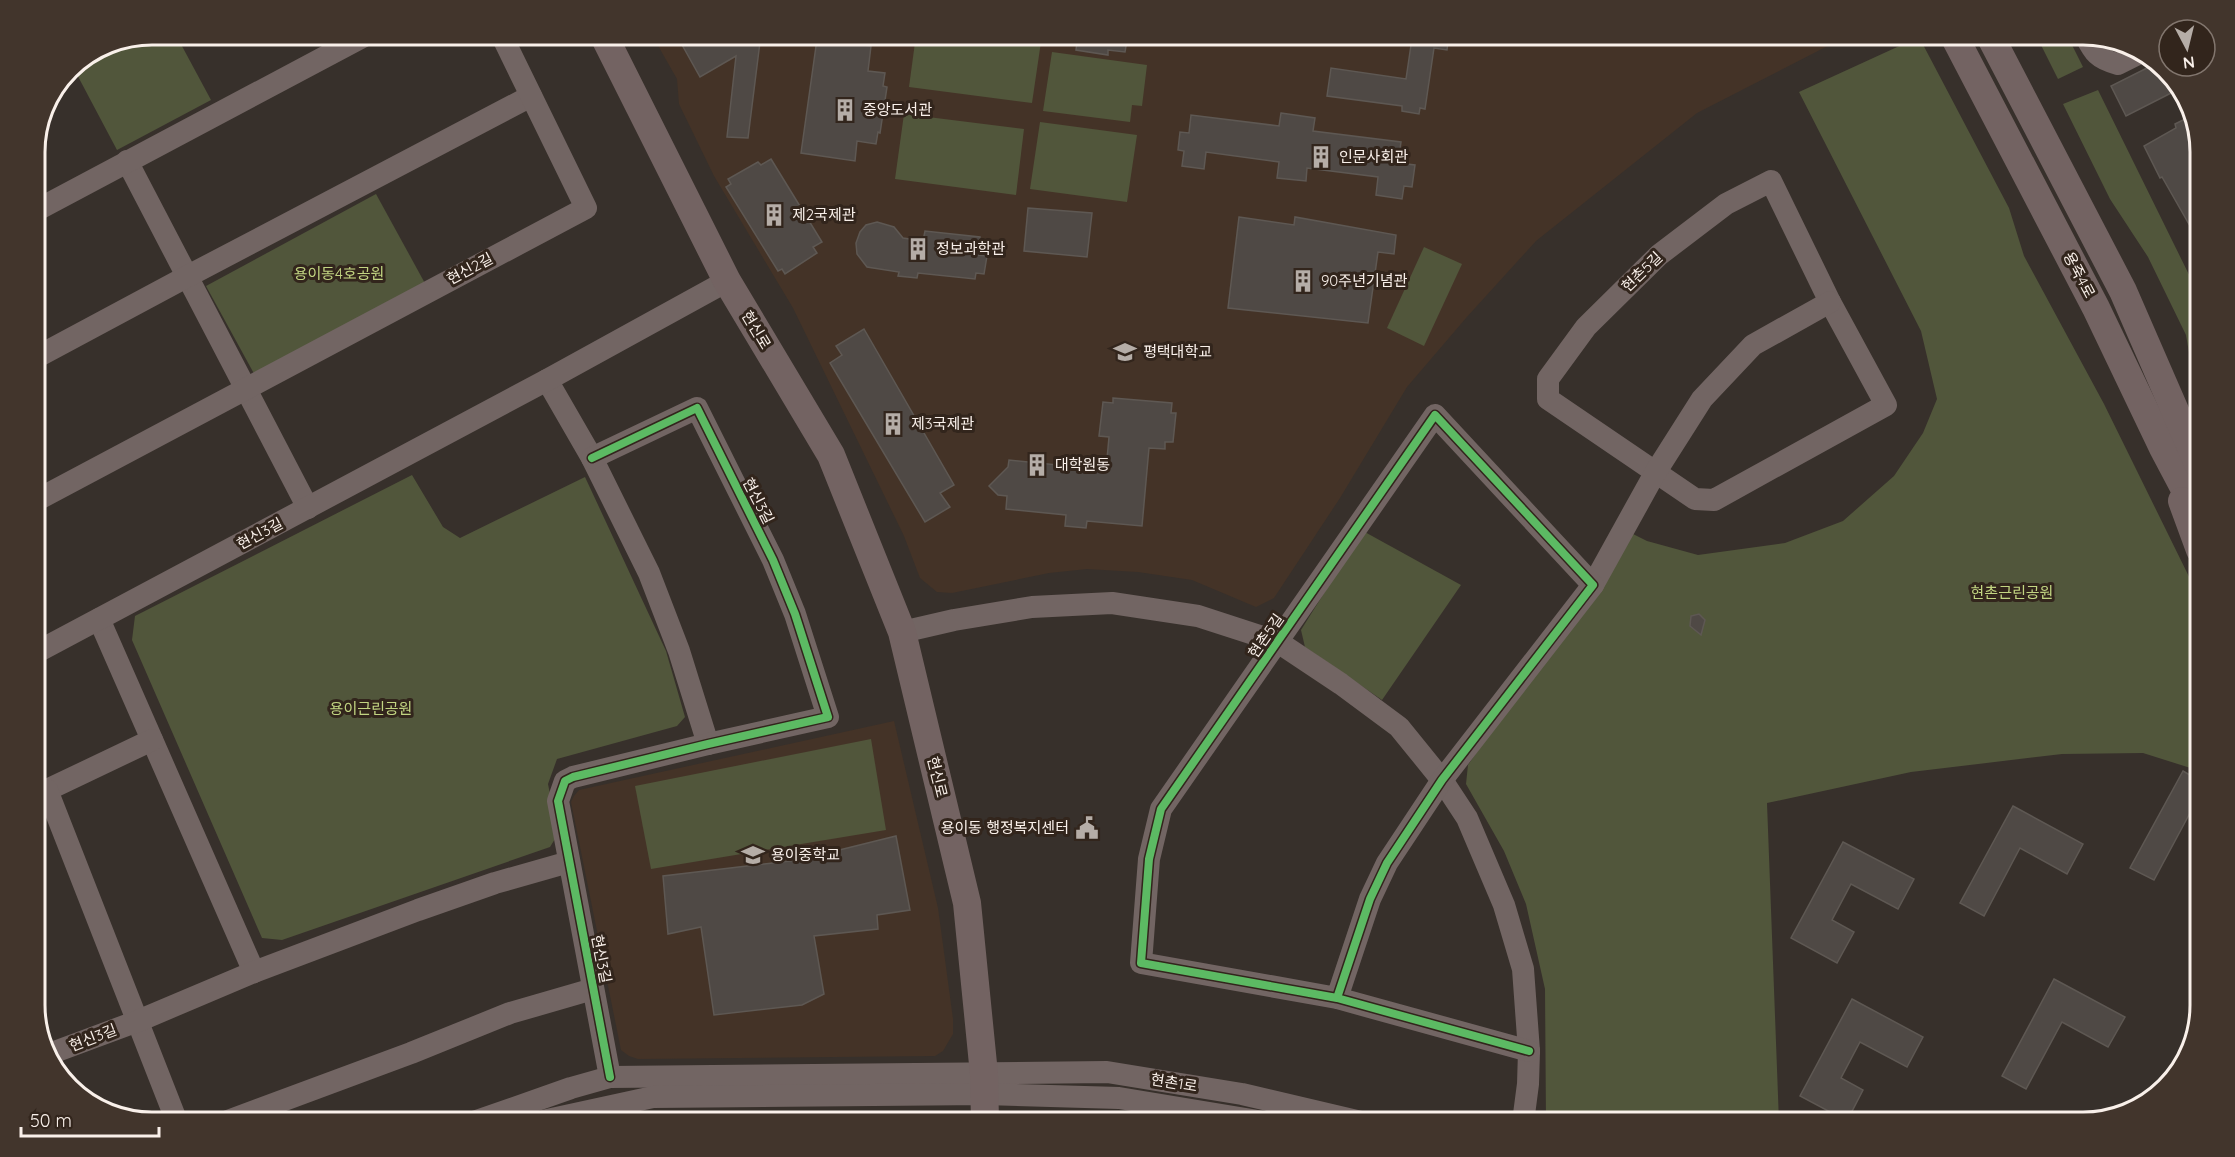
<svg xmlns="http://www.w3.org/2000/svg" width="2235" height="1157" font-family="Quicksand,'Noto Sans KR',sans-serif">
  <rect width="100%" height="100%" fill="#37302b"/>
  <g fill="#443327">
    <polygon points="652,35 1849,35 1697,113 1536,241 1466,318 1407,387 1340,498 1274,598 1256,607 1192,580 1138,572 1087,569 1049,573 952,593 937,592 920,578 904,536 793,308 714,176 679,104 677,79"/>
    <polygon points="894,721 938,908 953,1019 953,1034 943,1051 935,1056 638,1059 629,1056 621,1050 571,802 574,796 579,790"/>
  </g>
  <g fill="#51563b">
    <polygon points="152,34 176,35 211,100 117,150 73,67 124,40"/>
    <polygon points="916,35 1042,35 1032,103 909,87"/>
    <polygon points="2036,35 2067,35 2083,67 2058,79"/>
    <polygon points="1919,37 2009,208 2024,256 2104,404 2200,599 2200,771 2143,753 2062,754 1911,772 1767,803 1779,1122 1546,1122 1545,989 1526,904 1504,851 1466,784 1468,765 1629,532 1647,541 1698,555 1785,543 1843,521 1894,476 1923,433 1937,399 1921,331 1799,92"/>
    <polygon points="1052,52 1147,65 1142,106 1132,105 1130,122 1043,111"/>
    <polygon points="2098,90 2200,297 2200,386 2192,370 2186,335 2148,257 2110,199 2063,104"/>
    <polygon points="904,114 1024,129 1016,195 895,179"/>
    <polygon points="1040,122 1137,135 1127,202 1030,189"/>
    <polygon points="376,194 427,287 257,379 206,286"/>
    <polygon points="1424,247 1462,264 1424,346 1387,328"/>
    <polygon points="412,475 443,527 460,538 585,477 666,651 685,717 677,726 557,759 548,784 558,834 550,847 282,940 262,938 132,640 135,616"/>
    <polygon points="1363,531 1461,585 1382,700 1305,647 1301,630"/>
    <polygon points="871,739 886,830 651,869 635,786"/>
    <polygon points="1035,1111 1093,1122 1029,1122"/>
  </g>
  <g fill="#4f4945" stroke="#5e5853" stroke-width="1.5">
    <polygon points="676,34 761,34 748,138 727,137 736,56 700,77"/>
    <polygon points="1078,34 1128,34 1125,52 1108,50 1108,55 1076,50"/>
    <polygon points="1403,34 1449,34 1447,50 1434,48 1425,109 1420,108 1419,114 1402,111 1402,106 1327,96 1331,68 1406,79 1411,45 1402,44"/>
    <polygon points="817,39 871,46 868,71 885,73 883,86 887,87 880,133 878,132 876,144 857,141 855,161 801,153"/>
    <polygon points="2155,64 2181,88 2126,116 2111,86"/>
    <polygon points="1281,113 1315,118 1313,131 1401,142 1398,163 1415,165 1412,187 1404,186 1402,199 1376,195 1378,177 1307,168 1306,181 1277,178 1279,162 1206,152 1204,169 1182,166 1184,151 1178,150 1180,132 1189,133 1191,115 1279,126"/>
    <polygon points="2191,116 2200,144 2200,220 2190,226 2162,177 2160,178 2144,146 2176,128 2175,124"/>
    <polygon points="771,159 822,242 813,247 817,253 785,274 782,269 778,271 726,187 731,184 728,179 758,162 761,165"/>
    <polygon points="1028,208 1092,213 1087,257 1024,251"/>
    <polygon points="1239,217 1294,225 1295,217 1396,235 1394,254 1378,252 1368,323 1228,308"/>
    <polygon points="877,222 894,227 903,238 923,241 925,231 980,237 978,255 987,256 984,274 976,273 975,279 918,273 917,278 898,276 899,272 867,267 857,254 856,243 860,232 866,225"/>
    <polygon points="864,329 954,485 940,493 950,507 925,522 830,363 842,355 836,346"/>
    <polygon points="1113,398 1172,403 1171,413 1176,413 1173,442 1165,442 1165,449 1149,448 1142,526 1087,521 1086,528 1065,526 1066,515 1006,509 1007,496 998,495 989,486 1008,467 1009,460 1106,470 1109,437 1099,436 1103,402 1113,403"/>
    <polygon points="1699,614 1705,620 1701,635 1690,626 1691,616"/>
    <polygon points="2183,771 2200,781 2200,819 2190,813 2154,880 2130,868"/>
    <polygon points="2013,806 2083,844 2067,874 2020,848 1984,916 1960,903"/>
    <polygon points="896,836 910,910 877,915 878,929 814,936 824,994 802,1005 714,1015 701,927 668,934 663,876 799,860"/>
    <polygon points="1843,842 1914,879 1898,909 1851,884 1832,920 1854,932 1837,963 1791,938"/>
    <polygon points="2054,979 2125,1017 2108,1047 2062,1022 2026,1089 2002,1076"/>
    <polygon points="1852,999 1923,1037 1907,1067 1860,1042 1841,1078 1863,1090 1847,1121 1800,1096"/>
  </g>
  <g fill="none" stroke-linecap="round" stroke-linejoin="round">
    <g stroke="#726563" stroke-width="22">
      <path d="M 2085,35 C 2094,53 2098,59 2118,64 L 2142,52"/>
      <polyline points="127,161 308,508"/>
      <polygon points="1771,181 1830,302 1886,405 1714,500 1695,499 1548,399 1548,379 1586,327 1659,255 1726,204"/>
      <polyline points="35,211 368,34"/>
      <polyline points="35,358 188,276 531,96"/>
      <polyline points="547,380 592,458 649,573 679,651 708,744"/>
      <polyline points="592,458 697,408 773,560 795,614 828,717 708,744 573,777 565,781 558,801 610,1077"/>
      <polyline points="35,501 586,208 501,34"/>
      <polyline points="1593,585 1655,473 1702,399 1753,345 1830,302"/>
      <polyline points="99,619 254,972"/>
      <polyline points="902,632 954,620 1032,607 1112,603 1198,616 1278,642 1341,684 1399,727 1442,780 1467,818 1504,905 1523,969 1529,1051 1528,1084 1523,1122"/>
      <polyline points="35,653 547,380 727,281"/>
      <polyline points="47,790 152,740"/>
      <polyline points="35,796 47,790 177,1122"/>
      <polyline points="1337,998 1370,899 1387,863 1442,780 1593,585 1435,415 1161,809 1149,859 1141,963 1337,998 1529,1051"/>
      <polyline points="49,1054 138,1021 254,972 418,910 495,883 569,862"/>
      <polyline points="225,1122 411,1053 510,1013 593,989"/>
      <polyline points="474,1122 571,1088 610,1077 1107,1072 1242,1094 1361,1122"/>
      <polyline points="538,1122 653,1097 985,1094 1119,1098 1264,1122"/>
    </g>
    <g stroke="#736362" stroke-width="28">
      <polyline points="603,34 727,281 831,455 902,632 967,903 984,1074 985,1122"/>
      <polyline points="1953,34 2096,308 2163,448 2200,518"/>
      <polyline points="1989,34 2123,291 2200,468"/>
      <polyline points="2182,501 2200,550"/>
    </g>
    <g stroke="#32251c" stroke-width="11">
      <g id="cycleway">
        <polyline points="592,458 697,408 773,560 795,614 828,717 708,744 573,777 565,781 558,801 610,1077"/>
        <polyline points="1337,998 1370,899 1387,863 1442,780 1593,585 1435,415 1161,809 1149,859 1141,963 1337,998 1529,1051"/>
      </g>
    </g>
    <use href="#cycleway" stroke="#5cba63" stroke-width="8"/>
  </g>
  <defs>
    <g id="building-bare" transform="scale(1.8)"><path d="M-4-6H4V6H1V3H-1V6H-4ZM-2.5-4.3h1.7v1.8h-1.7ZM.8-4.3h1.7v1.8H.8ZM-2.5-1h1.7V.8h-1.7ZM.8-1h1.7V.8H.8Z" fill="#b5ada7" stroke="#32251c" stroke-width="2.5" paint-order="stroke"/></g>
    <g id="university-bare" transform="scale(1.8)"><path d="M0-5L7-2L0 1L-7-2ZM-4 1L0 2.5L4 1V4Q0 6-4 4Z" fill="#b5ada7" stroke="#32251c" stroke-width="2.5" paint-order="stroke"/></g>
    <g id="civic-bare" transform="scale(1.8)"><path d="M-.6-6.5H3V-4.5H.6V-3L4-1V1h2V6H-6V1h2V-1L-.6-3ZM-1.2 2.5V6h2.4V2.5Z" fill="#b5ada7" stroke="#32251c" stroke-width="2.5" paint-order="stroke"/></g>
    <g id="school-bare" transform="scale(1.8)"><path d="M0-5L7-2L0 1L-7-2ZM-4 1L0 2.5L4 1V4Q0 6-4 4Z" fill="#b5ada7" stroke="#32251c" stroke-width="2.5" paint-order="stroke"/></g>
  </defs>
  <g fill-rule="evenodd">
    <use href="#building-bare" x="845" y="110"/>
    <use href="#building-bare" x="1321" y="157"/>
    <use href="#building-bare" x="774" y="215"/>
    <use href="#building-bare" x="918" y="249"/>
    <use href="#building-bare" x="1303" y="281"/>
    <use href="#university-bare" x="1125" y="352"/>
    <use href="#building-bare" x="893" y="424"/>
    <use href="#building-bare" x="1037" y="465"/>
    <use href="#civic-bare" x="1087" y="828"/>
    <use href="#school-bare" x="753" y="855"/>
  </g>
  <g text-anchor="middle" stroke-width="6" stroke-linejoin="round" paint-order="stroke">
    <g font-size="15" fill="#f9f0ea" stroke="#32251c" text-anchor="start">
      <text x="863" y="115">중앙도서관</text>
      <text x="1339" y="162">인문사회관</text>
      <text x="792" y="220">제2국제관</text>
      <text x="936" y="254">정보과학관</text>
      <text x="1321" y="286">90주년기념관</text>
      <text x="1143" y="357">평택대학교</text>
      <text x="911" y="429">제3국제관</text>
      <text x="1055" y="470">대학원동</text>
      <text x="1069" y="833" text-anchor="end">용이동 행정복지센터</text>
      <text x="771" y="860">용이중학교</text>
    </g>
    <g font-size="15" fill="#f9f0ea" stroke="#32251c">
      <text transform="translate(470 269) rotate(-28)" y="5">현신2길</text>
      <text transform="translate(1642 272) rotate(-44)" y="5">현촌5길</text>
      <text transform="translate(2079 275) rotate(62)" y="5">용죽4로</text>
      <text transform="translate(756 330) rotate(59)" y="5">현신로</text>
      <text transform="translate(758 501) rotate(63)" y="5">현신3길</text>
      <text transform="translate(260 534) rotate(-28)" y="5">현신3길</text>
      <text transform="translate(1266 636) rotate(-55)" y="5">현촌5길</text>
      <text transform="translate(937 777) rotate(76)" y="5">현신로</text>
      <text transform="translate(601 959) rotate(79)" y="5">현신3길</text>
      <text transform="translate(93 1038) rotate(-21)" y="5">현신3길</text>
      <text transform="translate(1174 1083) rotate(9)" y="5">현촌1로</text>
    </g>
    <g font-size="15" fill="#c2d582" stroke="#32251c">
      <text x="339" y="279">용이동4호공원</text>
      <text x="2012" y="598">현촌근린공원</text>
      <text x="371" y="714">용이근린공원</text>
    </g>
  </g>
  <path d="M0 0H2235V1157H0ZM152 45H2083A107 107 0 0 1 2190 152V1005A107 107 0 0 1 2083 1112H152A107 107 0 0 1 45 1005V152A107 107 0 0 1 152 45Z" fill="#42352c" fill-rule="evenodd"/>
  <path fill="none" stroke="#f9f0ea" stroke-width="3" d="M152 45H2083A107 107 0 0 1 2190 152V1005A107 107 0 0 1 2083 1112H152A107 107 0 0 1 45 1005V152A107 107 0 0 1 152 45Z"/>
  <g transform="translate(2187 48) rotate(173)"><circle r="28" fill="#32251c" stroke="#82766e" stroke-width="1.5"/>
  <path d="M0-4.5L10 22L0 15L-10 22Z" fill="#b5ada7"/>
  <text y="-9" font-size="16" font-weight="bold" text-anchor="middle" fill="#f9f0ea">N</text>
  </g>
  <path d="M21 1127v9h138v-9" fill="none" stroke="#f9f0ea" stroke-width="3"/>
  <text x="30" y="1127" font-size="18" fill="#f9f0ea" stroke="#32251c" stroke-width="4.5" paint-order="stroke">50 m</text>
</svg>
